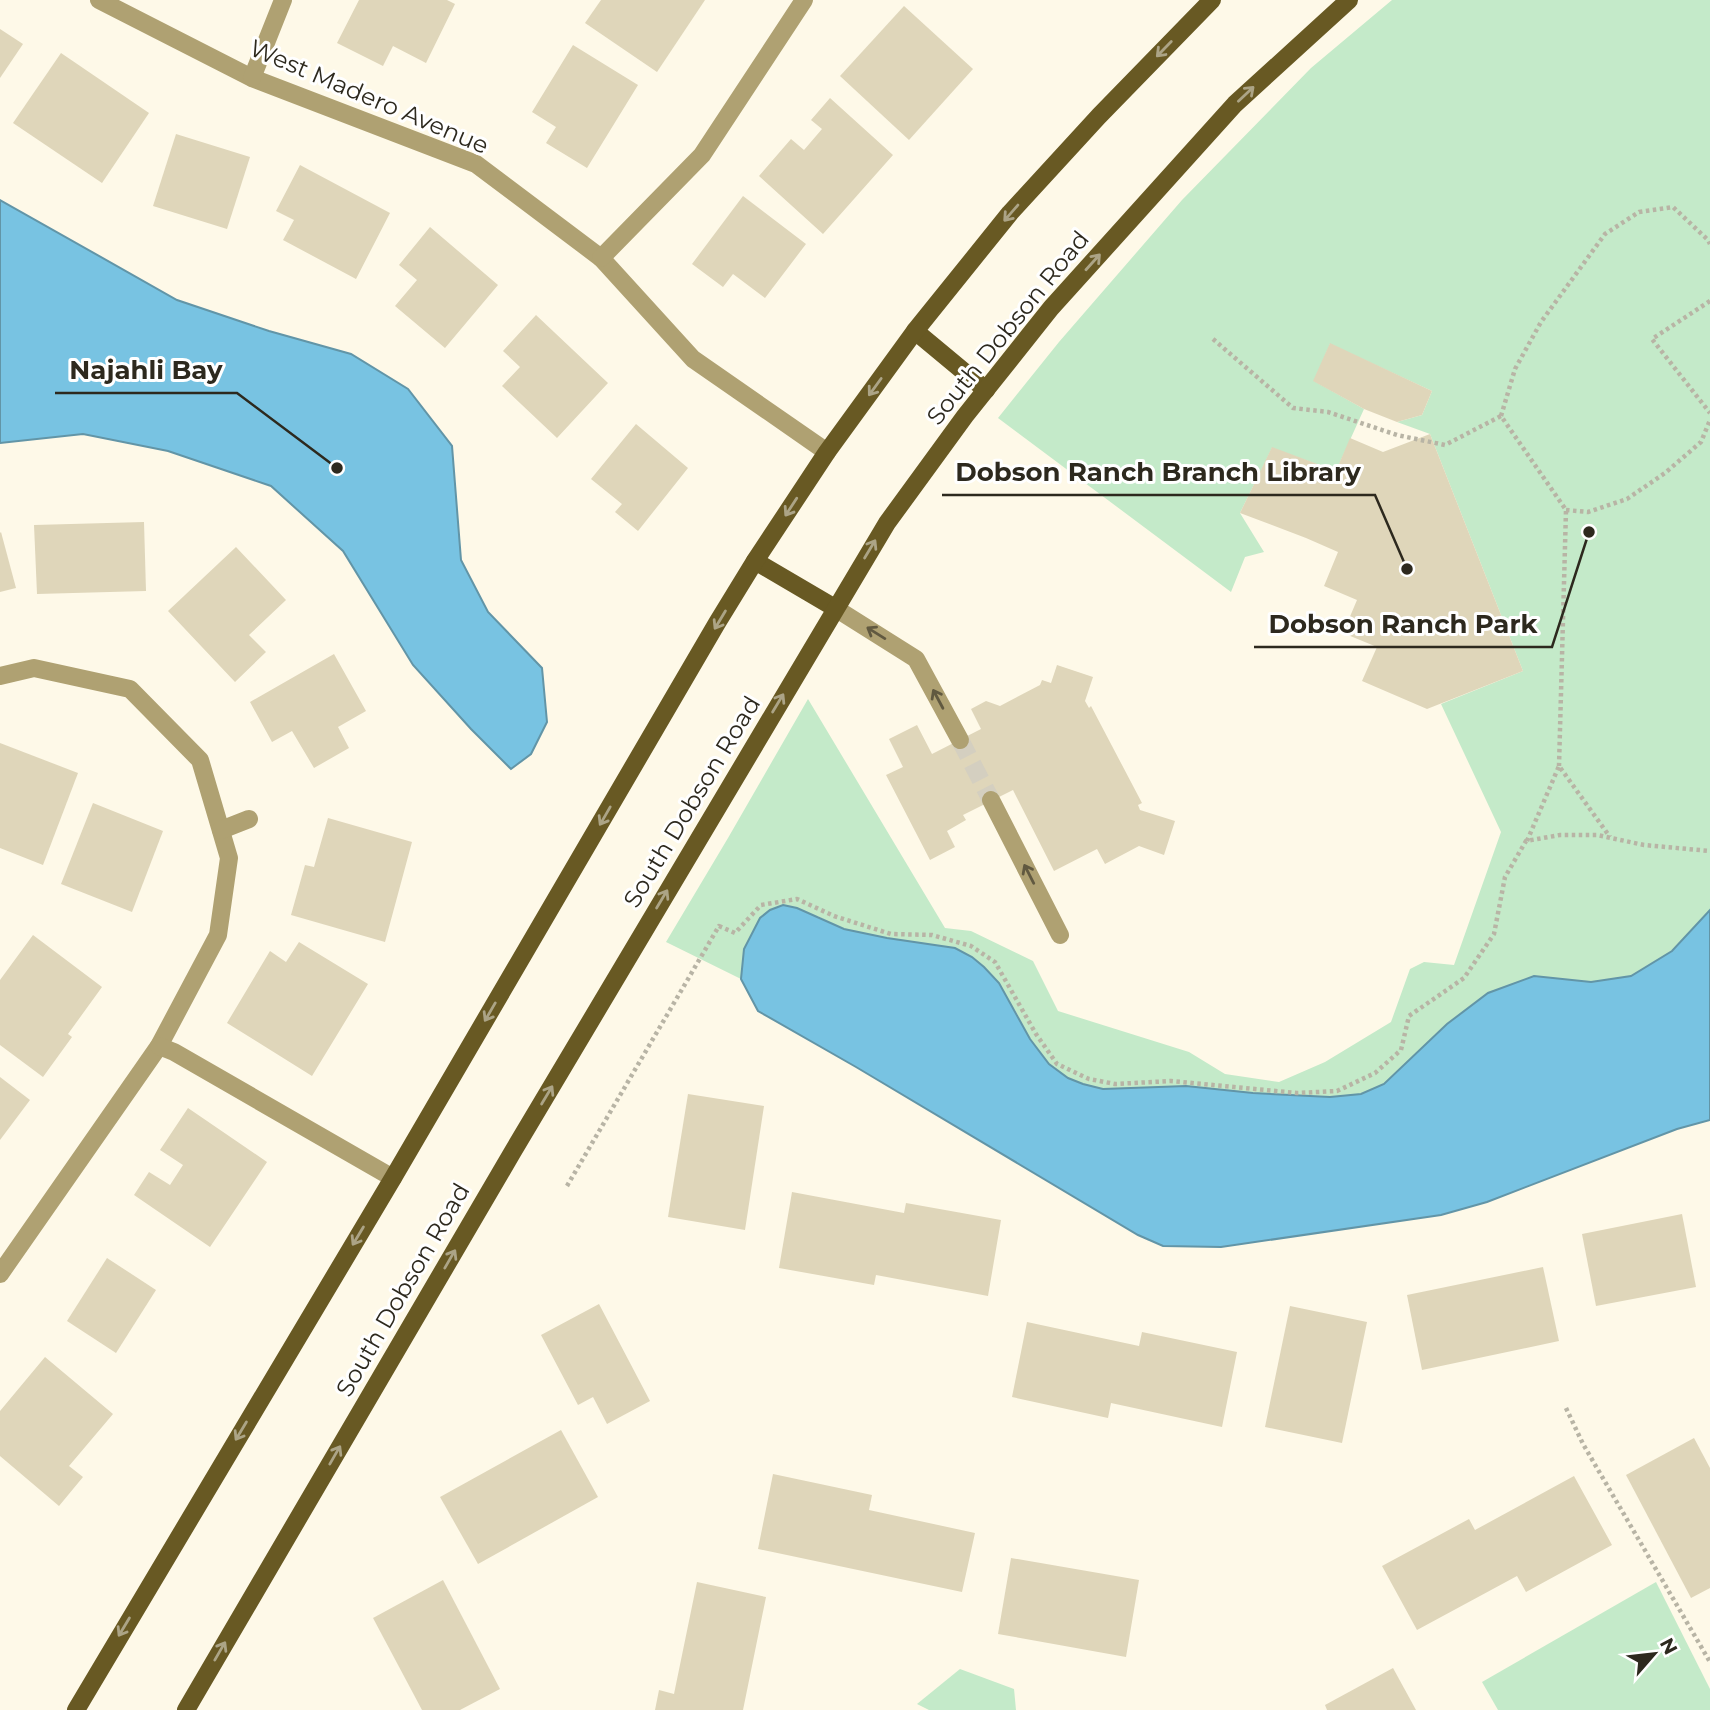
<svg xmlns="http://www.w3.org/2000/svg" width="1710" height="1710" font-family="Montserrat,sans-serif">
  <rect width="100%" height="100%" fill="#fef9e8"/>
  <g fill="#c4eac9">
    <polygon points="1392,0 1710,0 1710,910 1672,951 1631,976 1591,982 1534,976 1488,993 1447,1024 1384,1084 1361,1094 1330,1097 1253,1093 1186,1086 1103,1089 1083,1084 1068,1078 1049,1064 1030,1039 1015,1010 972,957 955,948 887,938 844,929 817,916 760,918 744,949 741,979 666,942 728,838 808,699 945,928 971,931 1033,961 1058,1011 1189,1052 1225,1074 1279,1082 1325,1062 1391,1022 1410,969 1424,962 1454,965 1501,832 1441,704 1523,671 1430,434 1397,422 1422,415 1432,391 1330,344 1314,381 1364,409 1336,471 1272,448 1240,513 1264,552 1245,557 1231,592 998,418 1059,342 1182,200 1311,68"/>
    <polygon points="1656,1582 1710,1689 1710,1710 1498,1710 1482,1682"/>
    <polygon points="960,1669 1014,1689 1016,1710 929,1710 917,1704"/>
  </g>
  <g fill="#78c3e2" stroke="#6295a7" stroke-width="2">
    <polygon points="0,200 177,300 269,331 351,354 408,389 452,446 461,560 488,612 542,668 547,722 531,754 511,769 471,729 413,665 343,551 271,486 168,451 83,434 0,443"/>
    <polygon points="783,905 797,908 844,929 887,938 955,948 972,957 984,967 999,983 1030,1039 1049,1064 1068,1078 1083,1084 1103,1089 1186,1086 1253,1093 1330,1097 1361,1094 1384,1084 1447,1024 1488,993 1534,976 1591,982 1631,976 1672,951 1710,910 1710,1120 1677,1129 1487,1202 1441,1215 1221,1247 1163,1246 1138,1235 856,1067 758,1011 741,979 744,949 760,918 770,910"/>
  </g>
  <g fill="#dfd6ba">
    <polygon points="359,0 447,0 455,4 426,63 393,46 383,66 337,43"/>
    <polygon points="601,0 705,0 657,72 585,23"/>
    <polygon points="904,6 973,69 909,140 840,76"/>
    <polygon points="0,29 23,44 0,78"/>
    <polygon points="573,45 638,85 587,168 546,143 556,127 532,112"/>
    <polygon points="61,53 149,113 102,183 13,123"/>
    <polygon points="830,98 893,155 823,234 759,176 791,139 804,150 822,129 811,120"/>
    <polygon points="176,134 250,157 227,229 153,206"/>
    <polygon points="300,165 390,213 356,279 283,240 294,220 276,211"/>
    <polygon points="743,196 806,244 765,298 733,274 723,287 692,264"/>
    <polygon points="430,227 498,285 445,348 395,306 417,280 399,265"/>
    <polygon points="536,315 608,383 557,438 502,386 520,367 503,351"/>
    <polygon points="1330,343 1432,391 1422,415 1397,422 1364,409 1313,381"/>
    <polygon points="636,424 688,468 638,531 615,512 622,504 591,479"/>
    <polygon points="1430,434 1523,671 1427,709 1362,681 1377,647 1343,633 1357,600 1324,586 1338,552 1306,538 1240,513 1272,447 1336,471 1350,438 1383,452"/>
    <polygon points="144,522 146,591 37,594 34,525"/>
    <polygon points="1,532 16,588 0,592 0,533"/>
    <polygon points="236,547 286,600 249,635 266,652 235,682 168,611"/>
    <polygon points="334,654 366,711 338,727 349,748 314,768 292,731 272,742 250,702"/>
    <polygon points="1057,665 1093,677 1085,701 1089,708 1091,706 1142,803 1138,805 1140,810 1175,821 1164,855 1139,846 1105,864 1097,849 1054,871 1013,790 963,815 966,820 947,831 955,847 930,860 886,775 903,767 889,739 917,725 932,754 981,729 971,709 986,701 1000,706 1040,685 1042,680 1051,683"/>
    <polygon points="0,743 78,773 43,865 0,848"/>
    <polygon points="93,803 163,831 132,912 61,884"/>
    <polygon points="328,818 412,842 385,942 291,915 305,865 314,867"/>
    <polygon points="33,935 102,987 68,1034 72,1037 43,1077 0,1045 0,980"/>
    <polygon points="299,942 368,984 312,1076 227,1023 270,951 286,962"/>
    <polygon points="0,1077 30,1100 0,1140"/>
    <polygon points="688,1094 764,1106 745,1230 668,1217"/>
    <polygon points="188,1108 267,1162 210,1247 134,1195 149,1172 170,1185 183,1165 160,1150"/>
    <polygon points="792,1192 904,1213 906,1203 1001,1220 988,1296 876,1275 874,1285 779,1268"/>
    <polygon points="1682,1214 1696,1287 1596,1306 1582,1234"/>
    <polygon points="107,1258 156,1290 116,1353 67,1321"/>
    <polygon points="1543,1267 1559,1341 1422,1370 1407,1295"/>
    <polygon points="599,1304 650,1401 607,1424 593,1397 578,1405 541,1335"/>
    <polygon points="1290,1306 1367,1322 1342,1443 1265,1427"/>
    <polygon points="1027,1322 1139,1346 1142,1332 1237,1352 1222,1427 1111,1403 1108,1418 1012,1397"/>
    <polygon points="45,1357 113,1414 69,1466 83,1477 59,1506 0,1456 0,1411"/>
    <polygon points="561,1430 598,1497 478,1564 440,1497"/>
    <polygon points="1694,1438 1710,1468 1710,1588 1691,1598 1626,1475"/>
    <polygon points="773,1474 872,1495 869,1510 975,1533 962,1592 758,1549"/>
    <polygon points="1574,1476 1612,1545 1526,1592 1517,1576 1417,1630 1382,1566 1469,1519 1475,1530"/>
    <polygon points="1011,1558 1139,1580 1126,1657 998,1634"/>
    <polygon points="443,1580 500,1689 460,1710 422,1710 373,1618"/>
    <polygon points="697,1582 766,1597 743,1710 655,1710 659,1690 674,1694"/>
    <polygon points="1393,1668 1416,1710 1327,1710 1325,1705"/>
  </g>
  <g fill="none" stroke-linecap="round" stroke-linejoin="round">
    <polyline stroke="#d4cfc0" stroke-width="18" stroke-dasharray="18 9" stroke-linecap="butt" points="960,740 991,800"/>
    <g stroke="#b8b4a5" stroke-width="4.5" stroke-dasharray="3.5 3.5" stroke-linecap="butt">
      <polyline points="1710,301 1652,339 1710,413"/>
      <polyline points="1213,339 1293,408 1328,412 1397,435 1445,445 1501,416 1566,510 1559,766"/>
      <polyline points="1501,416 1515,369 1541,322 1605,234 1639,212 1673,207 1708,240 1710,244"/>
      <polyline points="1566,510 1588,512 1627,499 1665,473 1701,442 1710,420"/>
      <polyline points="1527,841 1559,766 1610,837"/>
      <polyline points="567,1186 719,926 735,933 761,905 797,899 834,916 891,934 932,935 971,946 995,962 1036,1034 1057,1064 1089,1079 1115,1084 1171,1081 1297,1093 1337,1091 1375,1073 1401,1050 1409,1016 1464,978 1494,934 1505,877 1526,841 1560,835 1597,835 1644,845 1710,851"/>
      <polyline points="1566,1408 1583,1444 1710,1662"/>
    </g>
    <g stroke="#afa172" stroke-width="18">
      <polyline points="99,0 252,78 476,164 601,258 693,359 827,452"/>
      <polyline points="252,78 283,0"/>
      <polyline points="601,258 702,155 804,0"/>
      <polyline points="835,608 916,659 960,740"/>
      <polyline points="0,676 34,668 130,689 200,760 229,858 218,935 159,1046 0,1274"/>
      <polyline points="991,800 1060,935"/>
      <polyline points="221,830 249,819"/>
      <polyline points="159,1046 174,1052 393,1178"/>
    </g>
    <g stroke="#685923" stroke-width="18">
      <polyline points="915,331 986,390"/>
      <polyline points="755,561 835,608"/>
      <polyline points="76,1710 393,1178 717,623 755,561 827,452 915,331 1010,213 1099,116 1212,0"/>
      <polyline points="186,1710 512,1153 887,523 965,416 1051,308 1235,104 1349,0"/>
    </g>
  </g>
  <defs><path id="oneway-shaft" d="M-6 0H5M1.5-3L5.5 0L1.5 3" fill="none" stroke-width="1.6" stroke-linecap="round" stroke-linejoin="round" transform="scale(1.75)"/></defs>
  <g stroke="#aca486">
    <use href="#oneway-shaft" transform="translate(1164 49) rotate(134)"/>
    <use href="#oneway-shaft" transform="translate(1246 94) rotate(-43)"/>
    <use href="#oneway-shaft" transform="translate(1011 213) rotate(131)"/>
    <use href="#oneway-shaft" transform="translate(1093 262) rotate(-48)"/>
    <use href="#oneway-shaft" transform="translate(875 387) rotate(126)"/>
    <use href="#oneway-shaft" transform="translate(791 507) rotate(123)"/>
    <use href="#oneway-shaft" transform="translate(870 549) rotate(-59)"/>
    <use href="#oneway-shaft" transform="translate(720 620) rotate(121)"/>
    <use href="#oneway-shaft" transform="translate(778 703) rotate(-59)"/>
    <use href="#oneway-shaft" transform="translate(605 816) rotate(120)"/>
    <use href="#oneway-shaft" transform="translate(662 899) rotate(-59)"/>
    <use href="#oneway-shaft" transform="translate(490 1012) rotate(120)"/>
    <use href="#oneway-shaft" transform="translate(547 1095) rotate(-59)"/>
    <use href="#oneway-shaft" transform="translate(358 1236) rotate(121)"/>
    <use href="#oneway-shaft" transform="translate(450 1259) rotate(-60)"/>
    <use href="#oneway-shaft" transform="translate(241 1431) rotate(121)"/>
    <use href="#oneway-shaft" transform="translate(335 1455) rotate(-60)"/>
    <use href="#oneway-shaft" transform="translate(124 1627) rotate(121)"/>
    <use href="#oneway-shaft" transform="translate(220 1651) rotate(-60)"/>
  </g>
  <g stroke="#615940">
    <use href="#oneway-shaft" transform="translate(876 633) rotate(-148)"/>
    <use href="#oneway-shaft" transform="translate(938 699) rotate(-118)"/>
    <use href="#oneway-shaft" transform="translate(1029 874) rotate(-117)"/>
  </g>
  <g text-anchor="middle" stroke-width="6" stroke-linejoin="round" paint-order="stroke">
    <g font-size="24" fill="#2d291e" stroke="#fff">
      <text transform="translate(369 97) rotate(23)" y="8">West Madero Avenue</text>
      <text transform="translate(1008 328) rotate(-51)" y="8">South Dobson Road</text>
      <text transform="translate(692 802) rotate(-59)" y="8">South Dobson Road</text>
      <text transform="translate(403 1290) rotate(-60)" y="8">South Dobson Road</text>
    </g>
  </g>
  <path fill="none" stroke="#2d291e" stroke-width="2.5" d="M337 468L237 393H55M1407 569L1375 495H942M1589 532L1552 647H1254"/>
  <g fill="#2d291e" stroke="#fff" stroke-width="2.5">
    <circle cx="337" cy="468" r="7"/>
    <circle cx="1407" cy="569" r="7"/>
    <circle cx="1589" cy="532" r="7"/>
  </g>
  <g font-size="26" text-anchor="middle" font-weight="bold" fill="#2d291e" stroke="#fff" stroke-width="6" stroke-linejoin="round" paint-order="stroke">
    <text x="146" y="379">Najahli Bay</text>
    <text x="1158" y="481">Dobson Ranch Branch Library</text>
    <text x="1403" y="633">Dobson Ranch Park</text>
  </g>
  <g transform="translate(1654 1654) rotate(62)" stroke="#ffffff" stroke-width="5" paint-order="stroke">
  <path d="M0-5L12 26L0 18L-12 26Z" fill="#2d291e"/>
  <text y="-10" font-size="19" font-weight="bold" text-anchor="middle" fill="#2d291e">N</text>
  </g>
</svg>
